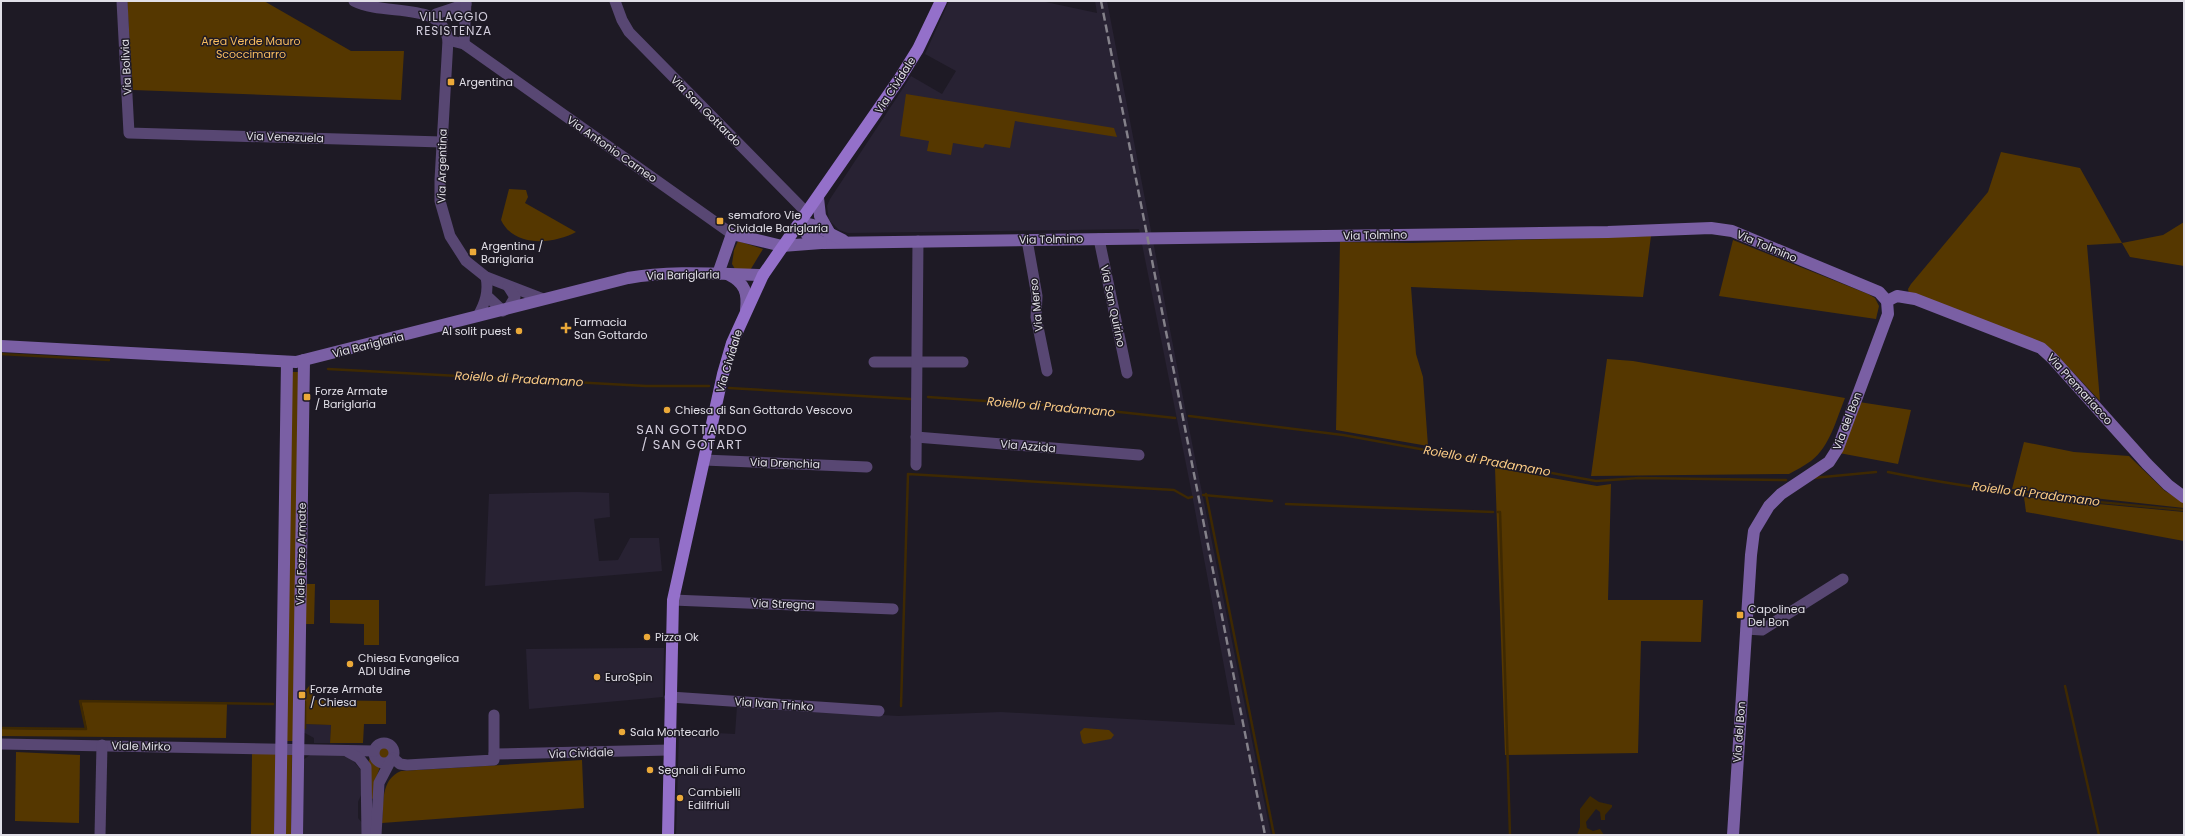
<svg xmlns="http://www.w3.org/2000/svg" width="2185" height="836" font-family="Poppins,sans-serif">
  <rect width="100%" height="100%" fill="#1e1a25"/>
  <g fill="#282233">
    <polygon points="949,1 1041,1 1097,13 1095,1 1107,1 1186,413 1271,835 676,835 679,731 735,734 737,706 898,716 1001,712 1235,725 1191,489 1139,229 848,233 839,230 829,220 827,206 830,199 911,76 942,94 956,71 925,54"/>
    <polygon points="577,492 609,493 610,517 594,519 599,561 618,560 630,538 659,538 662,571 485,586 489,494"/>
    <polygon points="638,648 664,648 663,697 529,709 526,649"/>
    <polygon points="304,724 331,725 330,743 314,743 314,738 303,732"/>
    <polygon points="341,754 351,758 360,769 361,795 358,802 358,818 363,824 363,835 302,835 303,760 310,755"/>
  </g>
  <g fill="#553700">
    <polygon points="127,1 264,1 351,51 404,51 401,100 133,90"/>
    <polygon points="906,94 1114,128 1117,137 1015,121 1010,148 985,144 983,148 953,143 951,155 927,151 929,141 900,136"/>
    <polygon points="2001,152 2080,168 2122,243 2163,235 2184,222 2184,266 2130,257 2122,243 2087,245 2100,401 2056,354 1909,294 1908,289 1911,284 1988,192"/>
    <path d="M 509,189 L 526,190 L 528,197 L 525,203 L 576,232 C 554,244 514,248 501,220 Z"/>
    <polygon points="1651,236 1643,297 1411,287 1416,354 1423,377 1428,446 1336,430 1340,242 1412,243"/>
    <polygon points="1733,240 1868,294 1875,298 1879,306 1876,319 1719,296"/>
    <polygon points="738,241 763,249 749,272 735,269 732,264 734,250"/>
    <path d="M 1607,359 L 1633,361 L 1845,398 C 1836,420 1830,446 1811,461 C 1804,466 1796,470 1789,474 L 1591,476 Z"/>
    <polygon points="292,372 299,372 293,741 285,741"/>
    <polygon points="1859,402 1911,410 1898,464 1839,453"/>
    <polygon points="2024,442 2074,452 2129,456 2165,491 2184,502 2184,508 2012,489"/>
    <polygon points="1495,468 1597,486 1611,484 1608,600 1703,600 1701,642 1641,641 1638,753 1505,755"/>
    <polygon points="2024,497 2184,512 2184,541 2026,512"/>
    <polygon points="306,584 315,584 314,624 306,624"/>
    <polygon points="330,600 379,600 379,645 364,645 364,624 330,623"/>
    <polygon points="310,685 313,685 313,700 386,701 386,724 364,724 363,743 330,743 331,725 304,724 305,691"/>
    <polygon points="81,701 227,704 226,738 1,736 1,729 87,730"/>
    <polygon points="1084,728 1109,730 1114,735 1111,739 1084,744 1082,742 1080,732"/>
    <circle cx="384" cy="753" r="7"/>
    <polygon points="16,752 80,755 79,823 15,821"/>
    <polygon points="286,753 292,753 291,835 285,835"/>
    <polygon points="252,754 276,754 274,835 251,835"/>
    <polygon points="369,759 380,767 376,778 374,799 369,798"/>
    <path d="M 582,760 L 584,808 L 382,823 C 384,803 380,780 401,771 Z"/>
  </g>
  <polygon fill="#3e2902" points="1590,796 1599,802 1612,805 1612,807 1605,815 1605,820 1601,820 1600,812 1596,809 1586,822 1587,828 1593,831 1600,829 1604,835 1577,835 1580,827 1580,809"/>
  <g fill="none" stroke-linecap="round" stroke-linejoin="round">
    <g stroke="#3e2902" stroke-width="2.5">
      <polyline points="1,354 109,360"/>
      <polyline points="328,369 646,386 709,386"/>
      <polyline points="729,388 911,399"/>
      <polyline points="928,397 1073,407 1175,418"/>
      <polyline points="1189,416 1343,435 1596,481 1639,478 1786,480"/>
      <path d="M 1888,472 C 1986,492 2085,501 2184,510"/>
      <polyline points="1813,478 1876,472"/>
      <polyline points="1206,494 1274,835"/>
      <polyline points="1203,495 1272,501"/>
      <polyline points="1286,504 1493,512"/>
      <polyline points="1498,512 1500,512 1510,835"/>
      <polyline points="2065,686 2099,835"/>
      <polyline points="901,706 908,474 1174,490 1188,498 1192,497"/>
      <polyline points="1,728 86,729 80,701 273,704"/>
      <polyline points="305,728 305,702"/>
    </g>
    <g stroke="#584773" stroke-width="11">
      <polyline points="122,1 129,133 442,142"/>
      <path d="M 354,1 C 386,17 442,0 448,40 L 440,180 L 440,201 L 450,236 L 466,261 L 486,277 L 543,299"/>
      <polyline points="615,1 622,20 629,32 807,213"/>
      <polyline points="436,14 466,4"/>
      <polyline points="448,40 464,44 732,234"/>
      <polyline points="464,44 466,1"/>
      <polyline points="1099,239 1127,373"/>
      <polyline points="1027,240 1037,296 1036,317 1047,371"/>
      <polyline points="487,296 503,311 509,307 515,297 508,286"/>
      <path d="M 478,316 C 485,303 489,292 486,277"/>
      <polyline points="874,362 963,362"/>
      <polyline points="916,437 1139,455"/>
      <polyline points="704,460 867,467"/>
      <polyline points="916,465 918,241"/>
      <polyline points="673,600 893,609"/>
      <polyline points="1746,629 1762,630 1843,579"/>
      <polyline points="670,697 879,711"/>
      <circle cx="384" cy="753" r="10"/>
      <polyline points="1,744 374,751"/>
      <polyline points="348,752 359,758 366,767 367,835"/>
      <polyline points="494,754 669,750"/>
      <polyline points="393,758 400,764 407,765 494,760 494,715"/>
      <polyline points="100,835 102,745"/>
      <polyline points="376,835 379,783 391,760"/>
    </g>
    <g stroke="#7a5fa4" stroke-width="12">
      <polyline points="818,198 820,216 830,234"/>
      <polyline points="800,222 807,235 823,243 1608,232 1711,228 1732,231 1879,292 1887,301 1888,314 1838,448 1829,462 1781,494 1769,506 1754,531 1751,555 1733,835"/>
      <polyline points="800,222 813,225 843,240"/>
      <polyline points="718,274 732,234 782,246 821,243"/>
      <path d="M 729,275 C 745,283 748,293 746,310"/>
      <polyline points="1887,301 1897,296 1915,299 2041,348 2052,358 2147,464 2168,485 2184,497"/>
      <path d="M 1,346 L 296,362 L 628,278 C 672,270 719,274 763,275"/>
      <polyline points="280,835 287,362"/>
      <polyline points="297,835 304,360"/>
    </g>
    <polyline stroke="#9470ca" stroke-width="12" points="668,835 673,600 723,374 732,343 763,275 900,78 918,49 941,1"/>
    <polyline stroke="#84818a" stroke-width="2.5" stroke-dasharray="8 4" stroke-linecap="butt" points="1101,1 1265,835"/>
  </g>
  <g fill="#eba939" stroke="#1e1a25" stroke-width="1.5">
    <rect x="447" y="78" width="8" height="8" rx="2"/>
    <rect x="716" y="217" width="8" height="8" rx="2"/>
    <rect x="469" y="248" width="8" height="8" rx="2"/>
    <path d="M564 322h4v4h4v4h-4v4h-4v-4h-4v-4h4z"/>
    <circle cx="519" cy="331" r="4"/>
    <rect x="303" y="393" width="8" height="8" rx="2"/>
    <circle cx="667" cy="410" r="4"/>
    <rect x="1736" y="611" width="8" height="8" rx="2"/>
    <circle cx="647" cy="637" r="4"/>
    <circle cx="350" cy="664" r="4"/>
    <circle cx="597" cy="677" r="4"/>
    <rect x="298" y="691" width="8" height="8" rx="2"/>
    <circle cx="622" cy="732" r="4"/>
    <circle cx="650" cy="770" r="4"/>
    <circle cx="680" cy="798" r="4"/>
  </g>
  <g text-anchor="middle" stroke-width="3" stroke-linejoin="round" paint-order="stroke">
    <g font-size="11" fill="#f7bb5d" stroke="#1e1a25">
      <text x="251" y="45">Area Verde Mauro<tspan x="251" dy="13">Scoccimarro</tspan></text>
    </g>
    <g font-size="11" fill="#e1dfe7" stroke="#1e1a25">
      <text transform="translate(126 67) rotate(-93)" y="4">Via Bolivia</text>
      <text transform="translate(895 85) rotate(-57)" y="4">Via Cividale</text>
      <text transform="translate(706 111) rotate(45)" y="4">Via San Gottardo</text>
      <text transform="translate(285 137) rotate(2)" y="4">Via Venezuela</text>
      <text transform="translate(612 149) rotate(35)" y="4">Via Antonio Carneo</text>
      <text transform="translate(442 166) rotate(-89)" y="4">Via Argentina</text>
      <text transform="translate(1375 235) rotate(-1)" y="4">Via Tolmino</text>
      <text transform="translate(1051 239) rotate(-1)" y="4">Via Tolmino</text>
      <text transform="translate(1767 246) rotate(23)" y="4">Via Tolmino</text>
      <text transform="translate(683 275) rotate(-1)" y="4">Via Bariglaria</text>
      <text transform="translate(1036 305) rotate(-96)" y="4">Via Merso</text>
      <text transform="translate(1113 306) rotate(78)" y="4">Via San Quirino</text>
      <text transform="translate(368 345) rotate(-14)" y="4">Via Bariglaria</text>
      <text transform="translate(729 361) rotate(-73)" y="4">Via Cividale</text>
      <text transform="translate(2080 389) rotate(48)" y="4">Via Premariacco</text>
      <text transform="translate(1847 421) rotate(-69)" y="4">Via del Bon</text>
      <text transform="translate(1028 446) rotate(5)" y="4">Via Azzida</text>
      <text transform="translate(785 463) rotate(2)" y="4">Via Drenchia</text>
      <text transform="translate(301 554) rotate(-89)" y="4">Viale Forze Armate</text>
      <text transform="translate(783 604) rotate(2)" y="4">Via Stregna</text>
      <text transform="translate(774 704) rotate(4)" y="4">Via Ivan Trinko</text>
      <text transform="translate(1739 732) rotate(-86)" y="4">Via del Bon</text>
      <text transform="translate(141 746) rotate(1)" y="4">Viale Mirko</text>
      <text transform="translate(581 753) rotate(-2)" y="4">Via Cividale</text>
    </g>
    <g font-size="11" fill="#e1dfe7" stroke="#1e1a25" text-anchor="start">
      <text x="459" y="86">Argentina</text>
      <text x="728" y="219">semaforo Vie<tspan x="728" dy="13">Cividale Bariglaria</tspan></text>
      <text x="481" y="250">Argentina /<tspan x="481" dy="13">Bariglaria</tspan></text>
      <text x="574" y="326">Farmacia<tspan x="574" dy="13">San Gottardo</tspan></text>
      <text x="511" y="335" text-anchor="end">Al solit puest</text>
      <text x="315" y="395">Forze Armate<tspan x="315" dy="13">/ Bariglaria</tspan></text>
      <text x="675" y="414">Chiesa di San Gottardo Vescovo</text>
      <text x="1748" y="613">Capolinea<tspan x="1748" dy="13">Del Bon</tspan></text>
      <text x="655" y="641">Pizza Ok</text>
      <text x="358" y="662">Chiesa Evangelica<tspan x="358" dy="13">ADI Udine</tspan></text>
      <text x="605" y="681">EuroSpin</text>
      <text x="310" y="693">Forze Armate<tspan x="310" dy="13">/ Chiesa</tspan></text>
      <text x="630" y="736">Sala Montecarlo</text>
      <text x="658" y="774">Segnali di Fumo</text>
      <text x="688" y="796">Cambielli<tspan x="688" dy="13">Edilfriuli</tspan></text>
    </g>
    <g font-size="12" letter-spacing="1" fill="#d2cddc" stroke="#1e1a25">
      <text x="454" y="21">VILLAGGIO<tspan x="454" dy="14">RESISTENZA</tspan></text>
    </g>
    <g font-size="12" font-style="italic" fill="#fccc85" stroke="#1e1a25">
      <text transform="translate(519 379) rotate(3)" y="4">Roiello di Pradamano</text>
      <text transform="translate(1051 407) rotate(5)" y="4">Roiello di Pradamano</text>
      <text transform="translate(1487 461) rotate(10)" y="4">Roiello di Pradamano</text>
      <text transform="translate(2036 494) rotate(7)" y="4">Roiello di Pradamano</text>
    </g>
    <g font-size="13" letter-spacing="1" fill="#d2cddc" stroke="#1e1a25">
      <text x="692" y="434">SAN GOTTARDO<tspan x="692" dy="15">/ SAN GOTART</tspan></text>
    </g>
  </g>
  <rect width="2185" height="836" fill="none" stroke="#e1dfe7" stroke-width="4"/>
</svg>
